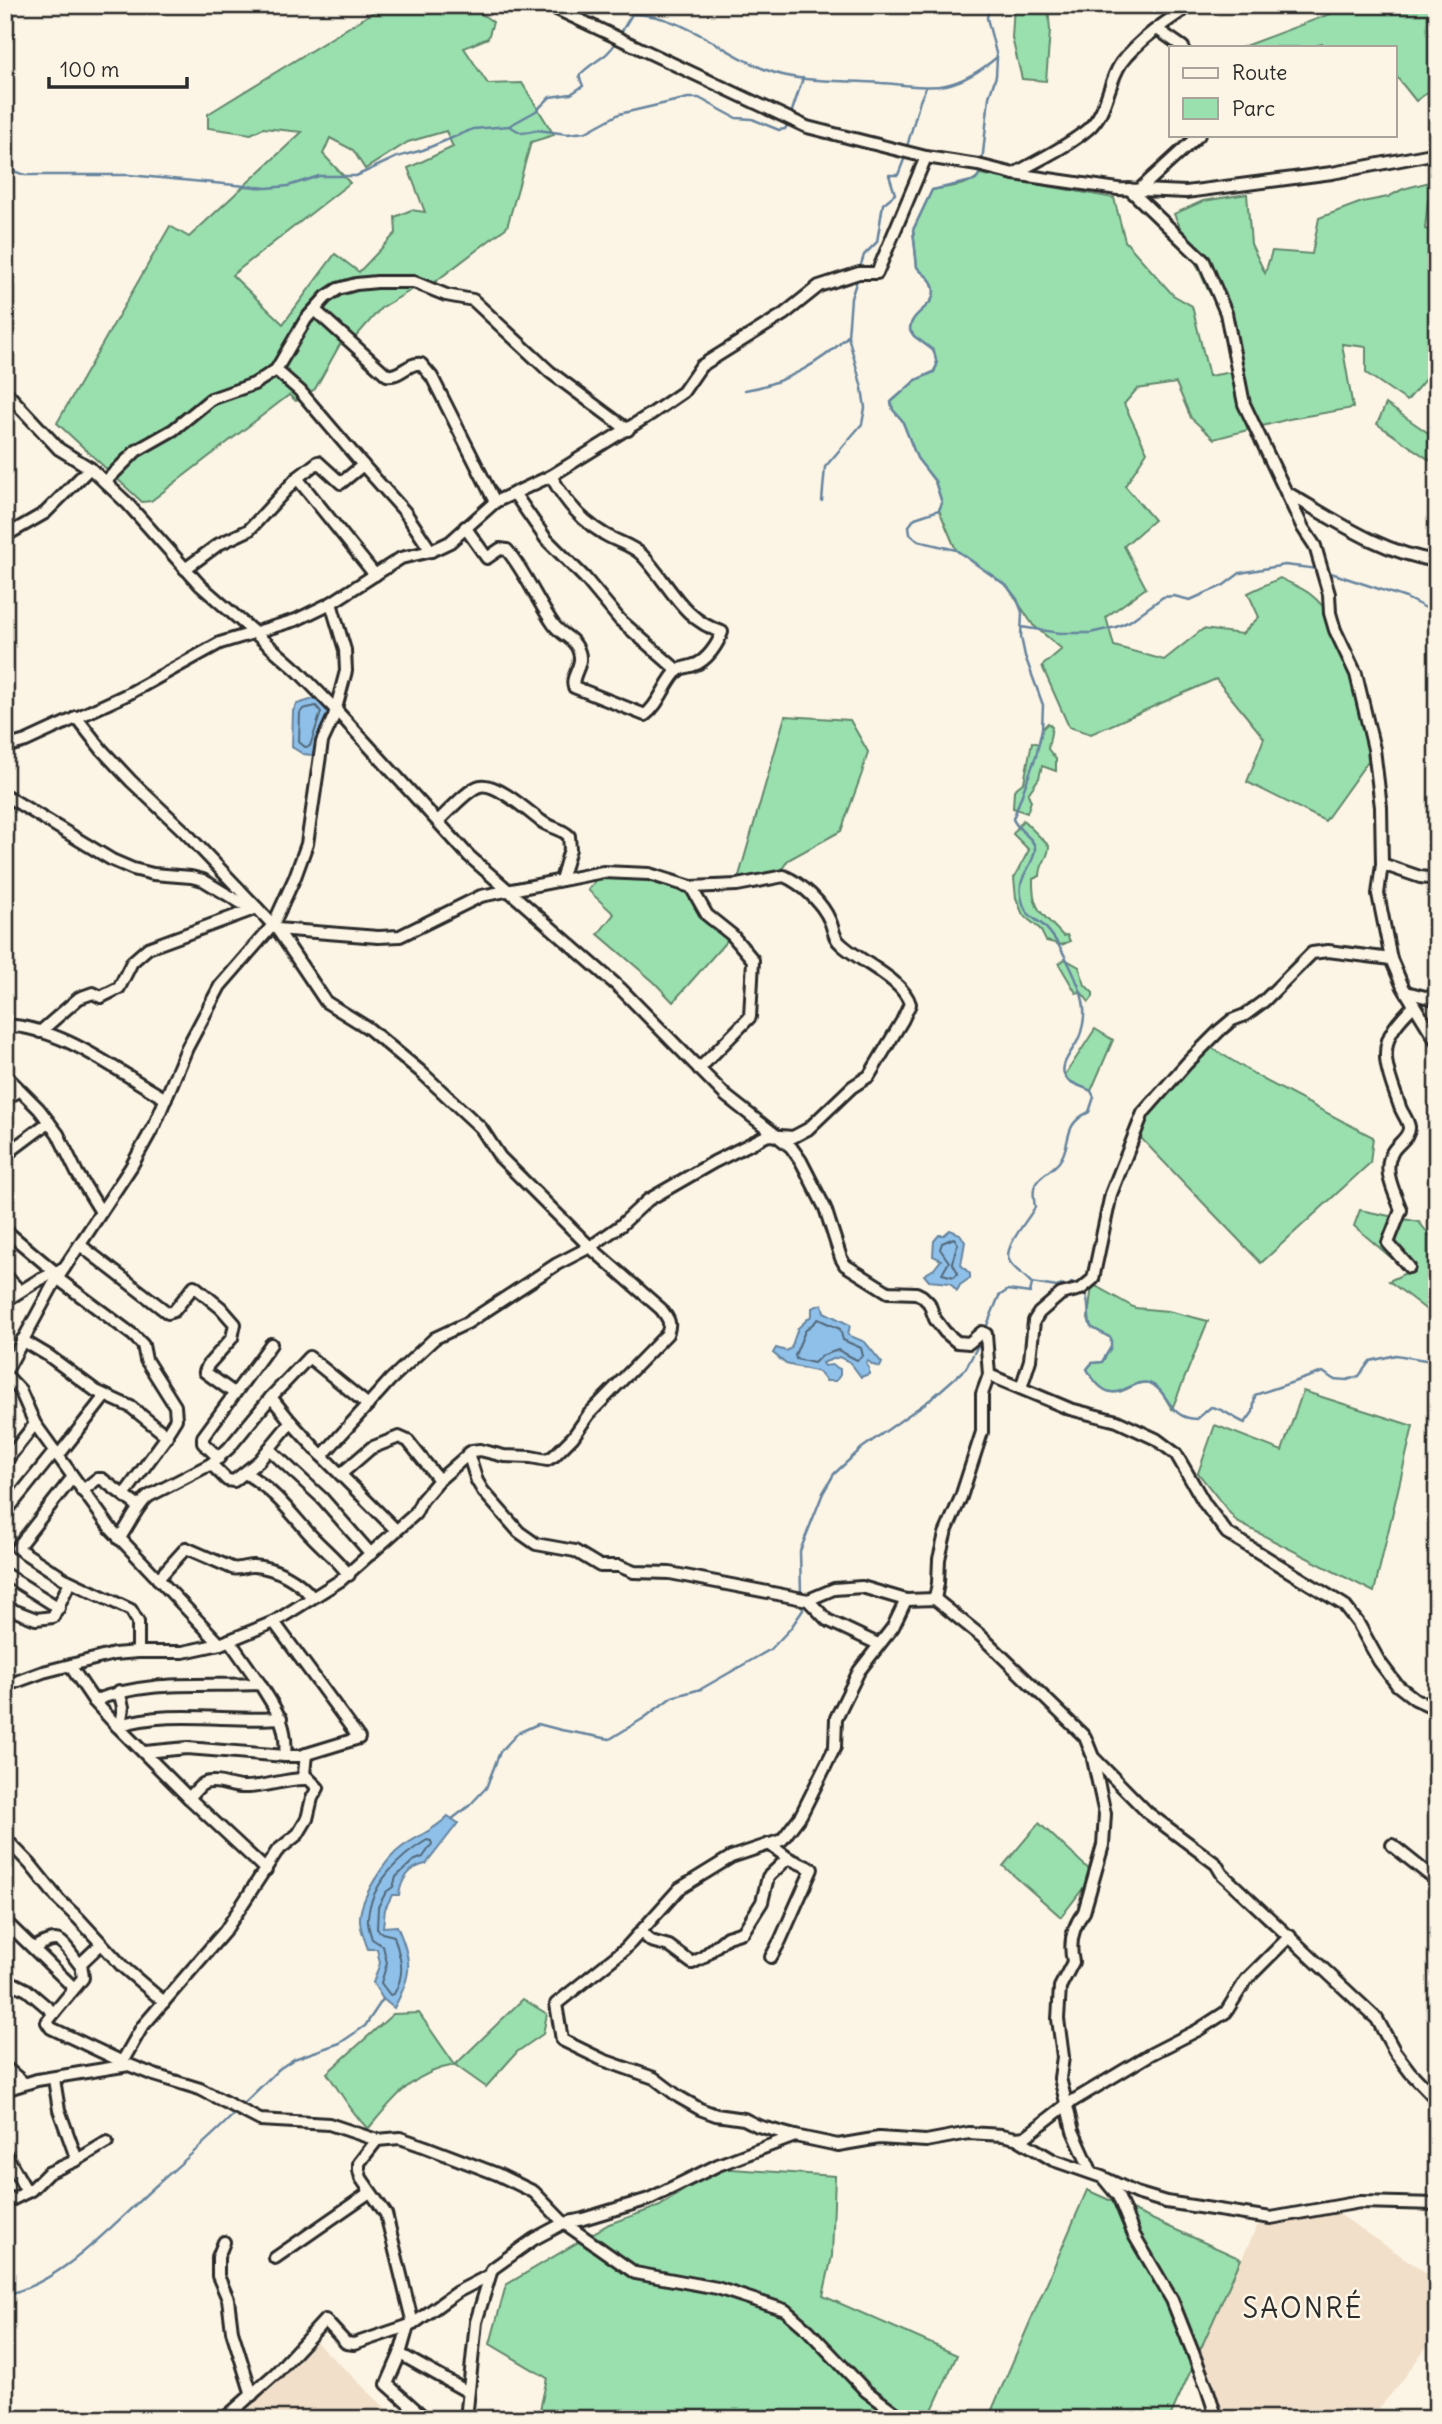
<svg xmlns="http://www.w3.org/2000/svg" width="1442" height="2424" font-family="Delius,sans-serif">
  <rect width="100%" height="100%" fill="#fcf5e5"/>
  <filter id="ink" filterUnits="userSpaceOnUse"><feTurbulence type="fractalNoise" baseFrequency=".0143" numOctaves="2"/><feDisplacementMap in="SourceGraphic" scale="14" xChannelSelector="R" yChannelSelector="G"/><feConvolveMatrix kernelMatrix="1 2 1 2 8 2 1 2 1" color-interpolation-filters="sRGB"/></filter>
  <g filter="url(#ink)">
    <g fill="#f1dfc9">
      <polygon points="1336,2212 1437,2280 1437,2332 1402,2381 1370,2419 1223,2419 1199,2353 1257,2226"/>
      <polygon points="314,2340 397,2419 238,2419"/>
    </g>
    <g fill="#99e0ae" stroke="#62866c" stroke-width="2" fill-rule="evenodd">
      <path d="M 385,5 L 418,5 L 428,14 C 454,0 471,5 493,22 L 488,38 L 464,48 L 488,84 L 522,83 L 554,135 L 531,142 L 507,227 L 427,288 L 420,285 L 381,308 L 353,340 L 343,339 L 315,389 L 296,401 L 289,395 L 151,501 L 142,502 L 57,423 L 170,226 L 189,237 L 302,132 L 263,128 L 251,134 L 208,128 L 208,114 ZM 446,131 L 453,147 L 408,168 L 425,212 L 411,210 L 395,217 L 396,233 L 359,272 L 335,254 L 283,324 L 232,275 L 350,183 L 323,154 L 330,138 L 353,150 L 365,169 L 408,142 Z"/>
      <polygon points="1014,5 1048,5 1050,31 1046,81 1022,79 1012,38"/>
      <polygon points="1354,5 1437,5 1437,85 1416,101 1395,75 1395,47 1324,47 1322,44 1311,47 1242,47"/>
      <path d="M 980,174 L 1114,198 L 1125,241 L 1173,295 L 1192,306 L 1209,376 L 1238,371 L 1222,311 L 1208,290 L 1174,214 L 1203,201 L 1247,194 L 1251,244 L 1265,273 L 1272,251 L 1312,254 L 1319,218 L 1362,202 L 1388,197 L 1403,189 L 1437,180 L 1437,202 L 1428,200 L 1425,229 L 1437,233 L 1437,365 L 1407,401 L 1366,373 L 1366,347 L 1342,344 L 1353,408 L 1289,419 L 1214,439 L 1191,418 L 1176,383 L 1137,389 L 1124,404 L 1147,452 L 1125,486 L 1154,520 L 1124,546 L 1146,588 L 1106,617 L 1114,646 L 1164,660 L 1203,629 L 1242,634 L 1259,617 L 1248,593 L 1280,578 C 1289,583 1301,587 1310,594 C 1350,625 1368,700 1378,747 L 1325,821 L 1247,782 L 1264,738 L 1216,679 L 1091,734 L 1069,727 L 1042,666 L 1062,649 L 1033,625 L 1007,586 L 956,550 L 939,510 L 942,503 L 935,482 L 917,458 L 902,420 L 893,410 L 891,402 L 916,380 L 933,372 L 937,365 L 934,351 L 914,336 L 910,330 C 910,309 942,307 932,283 C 929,277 921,273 917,267 L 913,230 L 932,190 C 947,186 970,187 980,174 Z"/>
      <polygon points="1386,404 1437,439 1437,465 1377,424"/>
      <polygon points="785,716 850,720 868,752 862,773 841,831 788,860 779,874 737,883"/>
      <polygon points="1048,723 1052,727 1048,749 1056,759 1056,771 1042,766 1039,778 1028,794 1031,801 1027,813 1013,808 1014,790 1024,782 1032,742 1039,744 1042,729"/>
      <path d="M 1023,820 L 1049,846 C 1049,859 1040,862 1040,876 L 1033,879 C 1032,912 1043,913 1063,936 L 1067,935 L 1070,941 L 1062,945 L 1046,941 L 1040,929 L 1023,915 L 1016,898 L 1014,878 L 1029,850 L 1013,834 Z"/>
      <polygon points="603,872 648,875 686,885 731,936 673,1002 654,982 598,934 614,914 588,890"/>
      <polygon points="1065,959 1079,967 1085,985 1093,993 1093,997 1089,1002 1081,992 1076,993 1059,964"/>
      <polygon points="1095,1029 1113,1040 1091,1091 1068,1081 1065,1075"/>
      <polygon points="1207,1045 1264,1080 1373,1137 1370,1163 1261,1263 1137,1134 1139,1120"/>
      <polygon points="1360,1210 1419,1222 1437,1245 1437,1318 1389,1281 1408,1272 1354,1226"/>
      <path d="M 1092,1284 L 1135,1308 L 1168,1311 L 1208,1321 L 1172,1409 C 1166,1400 1161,1388 1151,1384 C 1130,1375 1114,1417 1087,1369 L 1092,1363 L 1102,1362 L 1111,1347 L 1111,1338 L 1091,1327 L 1088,1318 Z"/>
      <polygon points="1303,1391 1413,1426 1374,1592 1237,1522 1198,1473 1215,1425 1282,1451"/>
      <polygon points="1039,1823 1094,1874 1061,1917 1003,1866"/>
      <path d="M 523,1999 L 547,2014 L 543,2034 L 517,2052 L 486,2087 L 455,2065 C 413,2072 394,2098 368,2129 C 350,2111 341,2093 327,2073 L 393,2014 L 419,2013 L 455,2065 Z"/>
      <polygon points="717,2168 835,2176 832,2256 823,2296 957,2355 928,2419 538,2419 547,2378 490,2344 506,2285 609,2224 660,2206"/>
      <polygon points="1087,2190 1241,2259 1169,2419 988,2419"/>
    </g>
    <g fill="#8ec0ea" stroke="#66849e" stroke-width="2">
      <path d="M 317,698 L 328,710 C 325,725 321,743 312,755 L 303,754 L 292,747 L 293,711 L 297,704 Z"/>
      <polygon points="950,1230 960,1234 965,1242 961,1265 970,1274 970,1278 960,1285 957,1291 950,1283 929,1281 924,1275 934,1269 941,1260 933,1256 934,1241 939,1235 944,1235"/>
      <polygon points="822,1304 824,1312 850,1325 848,1335 865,1342 882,1363 880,1367 873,1365 868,1361 866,1363 869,1368 869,1374 861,1377 850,1362 839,1357 822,1363 824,1366 832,1365 840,1369 840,1375 836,1381 826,1381 819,1372 786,1364 773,1353 776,1348 786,1351 791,1348 798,1328 812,1315 812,1308"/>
      <path d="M 448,1816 L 458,1823 L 426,1864 C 410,1867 401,1879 399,1895 L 392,1895 L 385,1909 L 383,1927 L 397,1926 C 413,1962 412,1975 394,2008 L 383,1999 L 373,1983 L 380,1963 L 377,1949 L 368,1949 C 365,1941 361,1931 360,1922 C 358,1901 385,1859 402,1847 C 417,1836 435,1830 448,1816 Z"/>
    </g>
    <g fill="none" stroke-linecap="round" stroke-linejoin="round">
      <g stroke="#536777" stroke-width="2">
        <polygon points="316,706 321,712 310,746 305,747 299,742 300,713 303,709"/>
        <polygon points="954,1238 958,1244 952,1262 958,1273 954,1277 942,1274 949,1262 940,1249 942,1243"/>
        <polygon points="818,1319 840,1329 843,1340 861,1348 863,1356 857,1360 838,1350 821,1356 814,1363 796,1359 795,1355 805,1331"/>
        <path d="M 427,1840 L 431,1841 L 432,1844 L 423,1857 L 413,1861 L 396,1877 L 393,1887 L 386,1892 L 378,1907 L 377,1929 L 382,1933 L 394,1936 C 401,1960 406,1972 394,1994 L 390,1995 L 381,1983 L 387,1963 L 383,1946 L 372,1939 C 370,1932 367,1925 368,1917 C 371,1884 400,1856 427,1840 Z"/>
      </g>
      <g stroke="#66849e" stroke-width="2.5">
        <path d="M 619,36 L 632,14 C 682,14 720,51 764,69 C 800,84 844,80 881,83 C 902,84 926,89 946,85 C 964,81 983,69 997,57"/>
        <polyline points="790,117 803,78"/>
        <polyline points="509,126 522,133 538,130 567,134 586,132 619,114 688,98 699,98 736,118 752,119 779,130 785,129 788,124"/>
        <polyline points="906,150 920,101 926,87"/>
        <polyline points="982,163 989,97 996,76 997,57 987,18 989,5"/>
        <path d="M 5,168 L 25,175 L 129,175 L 267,188 L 288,186 L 319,176 L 356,176 L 397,157 L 423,150 L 473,129 L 509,126 L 536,111 L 550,97 L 571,94 L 583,86 L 579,76 C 590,62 608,58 616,42"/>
        <path d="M 981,170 L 976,180 L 932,190 L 913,230 L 917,267 C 921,273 929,276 932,283 C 942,307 910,309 910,330 L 914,336 L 934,351 L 937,365 L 934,372 L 916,380 L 891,402 L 893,410 L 902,420 L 917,458 L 935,481 L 942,503 L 939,510 L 915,518 L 909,526 L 910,534 L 918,541 L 956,550 L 1007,586 L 1017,599 L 1022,612 L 1021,637 L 1025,656 L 1043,705 L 1042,729 L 1036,756 L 1013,819 C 1017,830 1035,839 1035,848 C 1035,869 1011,876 1025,909 C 1029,917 1038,920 1045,927 C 1060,942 1083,988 1084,1009 C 1085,1018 1082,1032 1078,1040 C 1073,1051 1056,1067 1067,1079 C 1072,1084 1084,1087 1091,1091 L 1094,1097 L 1089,1112 C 1061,1125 1073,1143 1059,1162 C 1052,1171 1039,1175 1035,1185 C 1032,1192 1034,1199 1035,1207 C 1029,1219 1003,1247 1009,1260 C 1014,1271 1026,1275 1032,1284 L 1030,1293 L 1008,1290 L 999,1296 L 985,1330"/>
        <polyline points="859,271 864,255 877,242 883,204 895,194 889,175 898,175 905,157"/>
        <path d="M 745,390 C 783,384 821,363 848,336 L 851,298 L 858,277"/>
        <polyline points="822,501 825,467 862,424 865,408 862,388 848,336"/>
        <polyline points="1325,571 1406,598 1426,608 1437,610"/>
        <polyline points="1021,627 1060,633 1090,633 1116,627 1130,621 1163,597 1174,596 1190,600 1224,585 1240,573 1285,565 1318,569"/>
        <polyline points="1031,1283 1057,1287 1062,1285 1068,1287 1072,1282 1078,1285"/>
        <path d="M 1085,1292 C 1090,1304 1087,1315 1091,1327 L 1111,1338 L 1111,1347 L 1102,1362 L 1092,1363 L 1087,1369 C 1114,1417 1130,1374 1151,1384 C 1170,1392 1168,1419 1197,1419 L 1211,1407 C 1225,1409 1232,1418 1245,1423 L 1253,1412 L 1255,1395 L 1323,1372 L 1333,1379 L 1347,1380 L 1359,1376 L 1370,1361 L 1396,1355 L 1437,1362"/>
        <polyline points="801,1594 800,1551 823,1493 834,1474 862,1448 931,1399 966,1368 981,1340"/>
        <polyline points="452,1819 469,1806 486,1788 500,1752 518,1733 538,1724 561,1730 610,1739 644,1718 672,1697 701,1689 771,1649 790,1629 803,1610 802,1601"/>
        <polyline points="241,2106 279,2069 294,2059 340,2043 365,2026 383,1999"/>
        <path d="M 5,2295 C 66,2281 116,2220 161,2181 C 187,2158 213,2136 237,2111"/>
      </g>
      <g stroke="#2b2b2b" stroke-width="16">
        <g id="minor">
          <polyline points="548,5 807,127 926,157 978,165 1014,174 1118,189 1186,192 1332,173 1437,153"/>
          <polyline points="1157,29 1183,47"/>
          <path d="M 1014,174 C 1038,160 1067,147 1088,129 C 1108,112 1107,84 1121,63 C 1139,39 1167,21 1191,5"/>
          <polyline points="1129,189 1204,261 1226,313 1244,404 1303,528 1315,546 1329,594 1330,613 1335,630 1356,674 1374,749 1381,807 1382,864 1378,894 1391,959 1403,987 1437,1042"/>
          <polyline points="1140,189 1199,135"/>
          <path d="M 315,310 L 387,375 C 401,377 408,362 421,364 L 432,377 L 495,502"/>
          <polyline points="276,370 300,391 363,465"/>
          <polyline points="5,391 59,449 90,468 127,503 200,585 298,671 336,710 469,856 621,989 726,1096 791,1147 801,1161 825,1208 841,1258 845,1265 888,1292 916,1293 922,1296 929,1303 935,1319 945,1332 957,1342 969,1343 982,1332 986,1334 989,1375 982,1394 982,1432 961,1497 945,1534 939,1559 938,1583 935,1599"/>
          <polyline points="297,478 375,575"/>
          <polyline points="105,482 136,451 173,430 211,399 254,384 276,370 306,319 326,297 338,289 356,284 377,282 414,282 446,295 473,300 550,372 628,430"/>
          <path d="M 1286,492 C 1333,519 1381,553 1437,561"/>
          <polyline points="514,493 546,539 585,578 620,620 678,671"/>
          <path d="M 465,527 L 487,558 L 500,549 L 507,550 C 526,573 537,601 554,625 C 561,635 575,638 579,652 C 584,666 570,676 574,687 L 645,715 C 660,704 665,682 678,670 C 683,667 689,667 694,665 C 707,661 718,644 722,632 C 682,620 669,583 642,555 C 632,545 617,542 604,534 C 580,520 564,500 551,476"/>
          <polyline points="5,536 45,513 90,468"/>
          <polyline points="185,569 219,544 249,530 297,478 318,462 341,483 363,465 405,512 431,551"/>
          <polyline points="5,747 26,741 128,694 220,643 296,620 331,603 401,558 431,551 450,542 495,502 551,476 651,414 683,392 701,366 784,314 819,286 859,273 877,273 926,157"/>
          <polyline points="5,795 112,860 133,869 153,874 191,877 203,880 241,903 246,904 250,902"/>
          <path d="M 438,821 C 448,812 468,789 480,786 C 496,782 529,812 541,821 C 550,828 561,828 569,836 L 570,849 L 561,880"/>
          <polyline points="1382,864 1420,877 1437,879"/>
          <polyline points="691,887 707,915 732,935 753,960 750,1017 699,1069"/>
          <polyline points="1406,992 1437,1000"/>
          <path d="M 5,1025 C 65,1028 116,1071 166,1099"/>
          <polyline points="40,1032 79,998 93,993 101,997 119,988 132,962 148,948 257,908"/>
          <polyline points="5,1075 39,1109 58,1134 77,1173 101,1212"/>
          <polyline points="5,1100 19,1090"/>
          <polyline points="5,1138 12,1150"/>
          <polyline points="5,1155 49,1122"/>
          <polyline points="5,1230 55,1272"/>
          <polyline points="80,1245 168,1313 174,1311 194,1286 221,1308 235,1324 232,1338 208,1365 205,1372 234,1393"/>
          <path d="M 1409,1267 L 1388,1243 L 1401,1210 C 1395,1193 1382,1171 1392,1153 C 1396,1144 1410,1138 1409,1127 C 1408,1120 1402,1113 1400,1107 C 1392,1083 1377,1054 1393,1030 C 1398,1021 1407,1013 1414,1005"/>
          <polyline points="5,1275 20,1291"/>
          <polyline points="57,1278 133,1335 143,1345 146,1360 175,1406 176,1419 166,1435"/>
          <polyline points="5,1301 37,1281 64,1268"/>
          <polyline points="22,1340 49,1356 96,1391 131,1407 167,1436 124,1495"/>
          <polyline points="5,1373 53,1285 131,1167 155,1124 187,1048 220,986 273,925 295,877 307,844 322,742 334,716 346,671 345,650 331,603"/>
          <polyline points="5,1374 20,1390 35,1424 111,1529 220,1644"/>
          <polyline points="989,1375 1070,1409 1117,1421 1156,1439 1176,1454 1205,1504 1227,1533 1344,1605 1358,1623 1379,1661 1397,1685 1415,1699 1437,1709"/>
          <polyline points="1021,1388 1030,1360 1034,1321 1039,1313 1061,1294 1081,1289 1093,1279 1111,1194 1143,1113 1187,1063 1220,1030 1232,1020 1245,1015 1264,1001 1312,953 1328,951 1391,959"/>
          <polyline points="271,1397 291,1422"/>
          <polyline points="269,1449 322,1498 371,1554"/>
          <polyline points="468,1453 477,1481 483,1491 519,1532 536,1544 575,1551 600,1566 619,1566 634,1572 670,1573 808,1600 834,1589 862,1587 906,1600 935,1599 981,1636 1085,1737 1093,1757 1148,1813 1216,1864 1222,1874 1377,2019 1395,2052 1410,2072 1437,2100"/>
          <polyline points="58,1456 105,1396"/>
          <polyline points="322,1456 396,1530"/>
          <polyline points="219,1458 203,1443 203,1437 271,1344"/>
          <polyline points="5,1462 35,1424"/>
          <polyline points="211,1464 229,1448 271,1397 309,1357 368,1405"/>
          <path d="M 245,1473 C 271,1488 287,1508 306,1530 C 320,1546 336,1558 349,1575"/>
          <polyline points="341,1474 371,1448 399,1437 408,1441 439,1480"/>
          <polyline points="72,1478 17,1548 63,1578 131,1610 138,1622 138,1652"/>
          <polyline points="82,1491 97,1479 102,1479 139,1507"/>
          <polyline points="5,1513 55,1451"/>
          <path d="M 119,1539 C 128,1527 138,1504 149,1496 L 211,1464 L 227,1480 L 234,1481 L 259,1461 L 291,1422 L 322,1456 L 390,1380 L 435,1338 L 467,1323 L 557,1264 L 590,1247 L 620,1226 L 648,1200 L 714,1162 L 768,1135 L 793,1137 L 808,1129 L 852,1087 L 869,1076 L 902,1021 L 910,1004 C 903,979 860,962 841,944 C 833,937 834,930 830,921 C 822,902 802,884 784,876 L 737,885 L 691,887 L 649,874 L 603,872 L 481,896 L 400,936 L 378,937 L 277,929"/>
          <polyline points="5,1574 59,1608"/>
          <path d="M 158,1579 L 186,1548 L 232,1568 C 241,1570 246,1565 254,1566 C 277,1568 298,1580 312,1597"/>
          <polyline points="808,1600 827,1620 878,1644"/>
          <polyline points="906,1600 893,1627 859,1671 836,1718 835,1747 801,1815 782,1840 731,1857 679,1889 625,1949 556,2004 562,2040 603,2060 654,2078 679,2097 700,2109 716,2115 744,2119 758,2126 795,2136 838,2145 879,2138 926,2141 969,2133 1002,2135 1016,2138 1053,2160 1102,2177 1136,2193 1166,2202 1271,2218 1360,2202 1437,2204"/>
          <polyline points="5,1607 36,1619 53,1617 70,1582"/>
          <polyline points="274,1622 359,1738 300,1756 285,1756"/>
          <polyline points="5,1625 8,1609"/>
          <polyline points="71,1667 94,1701 117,1726 189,1798 266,1870"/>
          <path d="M 5,1686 L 43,1672 L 114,1654 L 138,1652 L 183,1652 L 220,1644 L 274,1622 L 341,1580 L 415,1514 L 422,1500 L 439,1480 L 472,1451 L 480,1450 L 504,1456 L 531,1457 L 547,1460 L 554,1456 L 573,1437 L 589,1414 L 667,1334 C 672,1323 668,1318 661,1309 L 590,1247 L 500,1157 L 481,1128 L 420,1071 L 368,1028 L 326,1002 L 277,929 L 184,831 L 131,781 L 102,750 L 76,717"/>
          <polyline points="119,1691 123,1707 121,1719 123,1724"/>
          <path d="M 94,1701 C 147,1679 204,1687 260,1684 L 229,1640"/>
          <path d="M 117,1726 C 170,1709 226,1722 281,1718"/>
          <path d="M 145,1752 L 187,1748 L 285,1756 C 288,1724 276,1710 260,1684"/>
          <path d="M 189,1798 C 194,1793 199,1785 205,1783 C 218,1779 230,1787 243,1787 C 265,1788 285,1778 307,1779"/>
          <polyline points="5,1838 30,1864 59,1900 78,1918 123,1967 164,2002"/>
          <polyline points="769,1844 788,1858 812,1869 780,1941 771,1957"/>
          <polyline points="1392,1845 1437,1881"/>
          <polyline points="5,1888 8,1891"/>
          <polyline points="5,1921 74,1988"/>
          <polyline points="641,1932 651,1941 669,1946 692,1963 702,1958 727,1937 743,1932 762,1902 768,1877 788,1858"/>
          <path d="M 34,1948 C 62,1931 62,1943 80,1965"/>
          <polyline points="5,1979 27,1990 54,2013 47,2022 51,2028 125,2063"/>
          <polyline points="54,2013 83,1978 81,1963 101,1944"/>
          <polyline points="122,2062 142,2027 225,1931 277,1851 298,1834 307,1819 312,1798 318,1788 304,1774 306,1754"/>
          <polyline points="5,2067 24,2083"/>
          <polyline points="54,2079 59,2110 77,2160"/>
          <polyline points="5,2090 37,2080 129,2065 154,2075 200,2089 260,2120 329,2124 377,2140 400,2138 426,2147 497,2174 534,2192 564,2223 635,2273 717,2288 785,2310 808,2330 866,2391 904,2419"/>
          <polyline points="1016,2138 1025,2137 1066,2105 1151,2054 1198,2030 1226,2012 1246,1980 1290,1936"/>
          <polyline points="377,2140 359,2163 359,2170 361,2178 386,2214 413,2324"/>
          <polyline points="5,2153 27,2192"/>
          <path d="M 1092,2173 L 1073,2131 L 1060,2078 L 1063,2057 L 1058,2019 L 1060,1987 L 1073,1962 C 1069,1944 1072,1927 1084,1912 L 1103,1845 L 1105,1814 L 1093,1759"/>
          <polyline points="1104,2179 1118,2196 1134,2235 1172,2300 1207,2388 1217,2419"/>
          <polyline points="5,2203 31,2190 48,2173 77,2160 107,2142"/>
          <polyline points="224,2242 218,2257 218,2276 228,2299 232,2331 252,2395"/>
          <polyline points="275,2258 370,2192"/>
          <polyline points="408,2326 400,2354 468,2392"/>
          <polyline points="400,2354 387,2384 426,2419"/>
          <polyline points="5,2408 17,2419"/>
          <polyline points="224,2419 276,2373 325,2320 346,2343 354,2344 413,2324 457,2292 488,2276"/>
          <polyline points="466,2419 476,2322 492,2269 534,2239 564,2223 583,2219 649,2199 718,2165 795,2136"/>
        </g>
      </g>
      <use href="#minor" stroke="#fcf5e5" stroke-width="10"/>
    </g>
  </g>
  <g text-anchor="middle" stroke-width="5" stroke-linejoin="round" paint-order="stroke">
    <g font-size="28" letter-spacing="2" fill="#2b2b2b" stroke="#fcf5e5">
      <text x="1303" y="2318">SAONRÉ</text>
    </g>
  </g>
  <rect width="1442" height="2424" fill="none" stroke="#fcf5e5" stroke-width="28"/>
  <rect x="14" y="14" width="1414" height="2396" fill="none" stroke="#2b2b2b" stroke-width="2.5" filter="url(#ink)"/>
  <rect x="1169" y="46" width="228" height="91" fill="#fcf5e5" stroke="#a8a49b" stroke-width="2"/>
  <rect x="1183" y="68" width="35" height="10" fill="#fcf5e5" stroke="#a8a49b" stroke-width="2"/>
  <text x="1232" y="80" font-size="21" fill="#2b2b2b">Route</text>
  <rect x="1183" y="98" width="35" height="21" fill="#99e0ae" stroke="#a8a49b" stroke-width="2"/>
  <text x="1232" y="116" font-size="21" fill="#2b2b2b">Parc</text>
  <path d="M49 77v10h138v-10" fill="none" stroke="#2b2b2b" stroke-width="3.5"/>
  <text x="60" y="77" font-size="21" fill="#2b2b2b" stroke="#fcf5e5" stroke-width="5" paint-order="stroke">100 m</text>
</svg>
